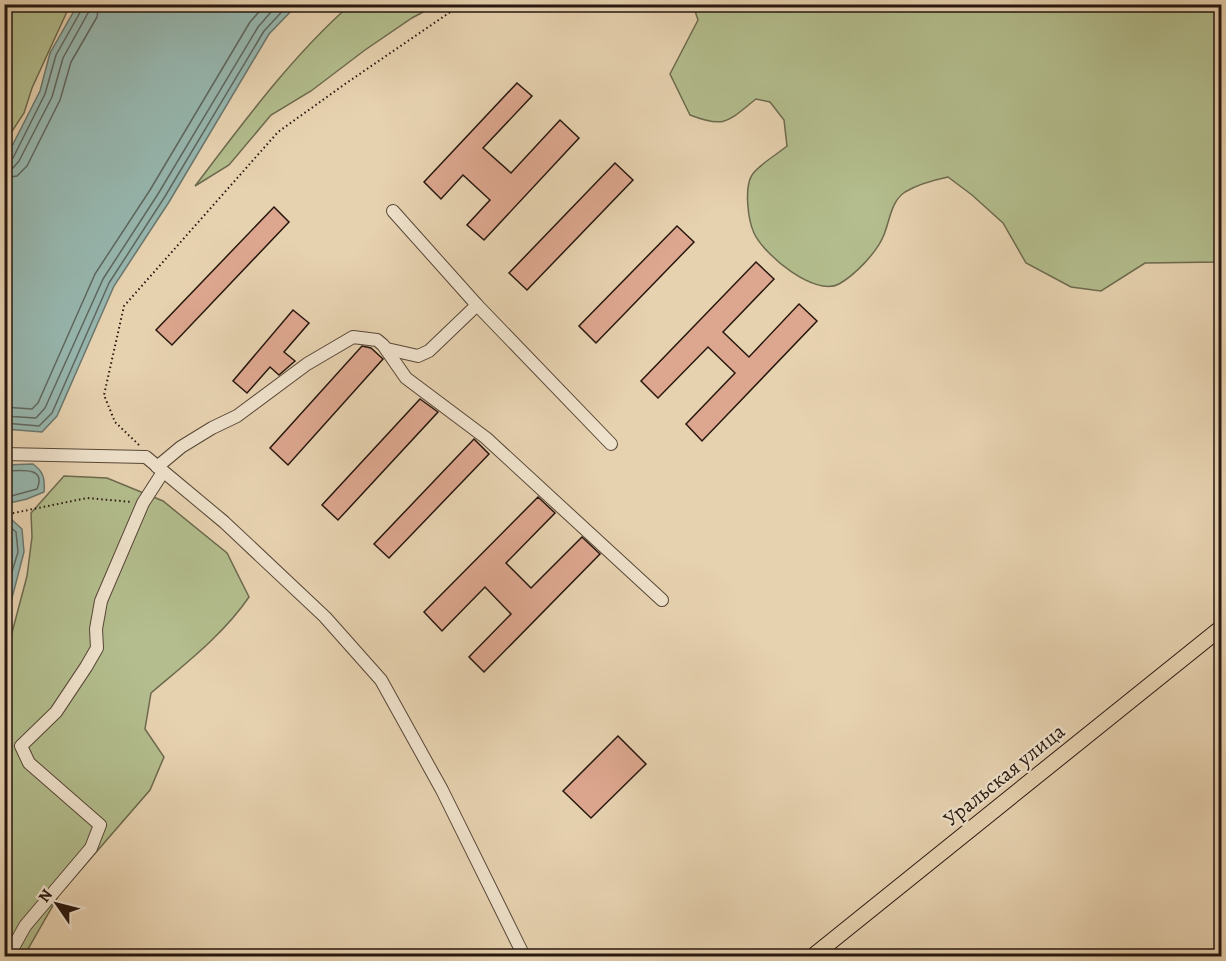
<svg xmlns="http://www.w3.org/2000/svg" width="1226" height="961" font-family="Alegreya,serif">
  <rect width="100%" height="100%" fill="#e7d2b0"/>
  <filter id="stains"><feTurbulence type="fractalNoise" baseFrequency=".00333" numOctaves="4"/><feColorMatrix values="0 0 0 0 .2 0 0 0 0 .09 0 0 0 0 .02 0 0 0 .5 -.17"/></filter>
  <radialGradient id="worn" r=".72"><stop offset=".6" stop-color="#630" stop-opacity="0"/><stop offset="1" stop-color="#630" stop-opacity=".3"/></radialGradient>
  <g fill="#b3bd8d" stroke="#6d6a4e" stroke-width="1.5">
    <polygon points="5,4 70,5 32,88 24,113 5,142"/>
    <path d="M 350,5 L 436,5 L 412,18 L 365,50 L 311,91 L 271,115 L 229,165 L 195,186 C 243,123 291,57 350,5 Z"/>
    <path d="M 923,5 L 941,8 L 945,4 L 1218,5 L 1222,9 L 1221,262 L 1145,263 L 1101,291 L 1071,287 L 1026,263 L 1003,223 L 972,195 L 948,177 C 934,180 918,184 905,192 C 890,202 890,222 883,237 C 876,253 855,275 839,284 C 815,297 764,255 754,233 C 748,220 744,188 752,175 C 757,166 779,153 787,146 L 784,120 L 770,102 L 756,99 C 728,121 726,129 690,115 L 670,74 L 698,20 L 693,5 Z"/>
    <path d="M 64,476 L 107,478 L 163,501 L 227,553 L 249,597 C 223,635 186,663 151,693 L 145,729 L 164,757 L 150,790 L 59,895 L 24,956 L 5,956 L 5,659 L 27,576 L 32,537 L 31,513 Z"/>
  </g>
  <g fill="#97b7af" stroke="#6a776f" stroke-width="1.5">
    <polygon points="78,4 297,5 269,34 169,202 114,286 57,416 42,432 5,429 5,160 40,91 50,53"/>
    <path d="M 33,464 C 44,472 45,479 44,492 L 27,499 L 5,504 L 5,465 Z"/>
    <polygon points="11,519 22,529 24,552 5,625 5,520"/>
  </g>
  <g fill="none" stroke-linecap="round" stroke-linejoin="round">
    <g stroke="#5f675f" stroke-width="1.5">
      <polyline points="4,162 13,158 45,94 56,55 82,9 82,4"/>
      <polyline points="4,169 13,168 19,161 52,97 63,58 88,13 90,4"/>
      <polyline points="4,178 17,176 27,166 60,100 71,62 97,17 99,4"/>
      <polyline points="4,407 32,409 38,403 95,274 150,190 250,22 266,4"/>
      <polyline points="4,416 36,418 45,408 103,279 158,194 258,27 278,4"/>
      <polyline points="4,423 39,426 52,413 109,283 164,198 264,31 289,4"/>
      <path d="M 4,471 C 18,471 47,465 37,489 L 4,498"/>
      <polyline points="4,526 9,526 16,532 18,552 4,598"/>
    </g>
  </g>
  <g fill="#dda78f" stroke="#27170f" stroke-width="1.5">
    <polygon points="517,83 532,96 483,148 511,173 560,120 579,138 484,240 467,225 490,200 463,175 441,199 424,182"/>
    <polygon points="615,163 633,180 527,290 509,273"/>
    <polygon points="274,207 289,222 172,345 156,330"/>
    <polygon points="677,226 694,242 596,343 579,326"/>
    <polygon points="756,262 774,279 723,332 749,357 799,304 817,321 702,441 686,424 735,373 708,347 658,398 641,381"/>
    <polygon points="293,310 309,323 284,352 295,361 279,375 270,367 247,393 233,381"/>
    <polygon points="362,346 371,348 383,359 288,465 270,448"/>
    <polygon points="420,399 438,412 338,520 322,505"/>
    <polygon points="474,439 489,454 389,558 374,544"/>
    <polygon points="538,497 555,513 506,563 531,588 582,537 600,554 484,672 469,657 511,614 485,587 442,631 424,612"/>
    <polygon points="618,736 646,764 591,818 563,791"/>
  </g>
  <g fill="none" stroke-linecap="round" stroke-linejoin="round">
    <g stroke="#574637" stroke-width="14">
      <g id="minor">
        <polyline points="393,211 477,305 611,444"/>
        <polyline points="387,349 418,356 429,351 477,305"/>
        <polyline points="4,454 146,457 224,522 325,617 381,680 442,790 524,956"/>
        <polyline points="157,467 181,447 212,428 237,416 307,364 353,337 377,340 383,345 406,378 486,438 662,600"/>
        <polyline points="11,956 14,946 25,926 91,848 100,825 29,763 21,746 56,712 86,667 97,648 96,629 101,601 143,503 163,472"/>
      </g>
    </g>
    <g stroke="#27170f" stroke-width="17">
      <polyline id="major" points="813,956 1222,627"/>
    </g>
    <g stroke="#27170f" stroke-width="2" stroke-dasharray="1.5 3" stroke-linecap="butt">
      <polyline points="139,445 115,422 104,395 124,306 278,132 345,84 462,4"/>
      <polyline points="4,515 87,498 132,502"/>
    </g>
    <use href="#minor" stroke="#efe2cc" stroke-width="12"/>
    <use href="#major" stroke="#e7d2b0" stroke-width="15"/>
  </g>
  <g text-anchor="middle" stroke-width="4.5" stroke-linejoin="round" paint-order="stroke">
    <g font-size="21" fill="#27170f" stroke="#efe2cc">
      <text transform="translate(1004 775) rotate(-39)" y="7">Уральская улица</text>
    </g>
  </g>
  <rect width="1226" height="961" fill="none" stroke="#e7d2b0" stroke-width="24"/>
  <rect x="6" y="6" width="1214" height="949" fill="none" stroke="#27170f" stroke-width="3"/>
  <rect x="12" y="12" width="1202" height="937" fill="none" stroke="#27170f" stroke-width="1.5"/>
  <g transform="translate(57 904) rotate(305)" stroke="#efe2cc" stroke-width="4.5" paint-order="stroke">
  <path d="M0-4.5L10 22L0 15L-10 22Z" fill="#27170f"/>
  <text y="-9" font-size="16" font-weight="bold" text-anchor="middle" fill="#27170f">N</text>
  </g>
  <rect width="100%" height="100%" filter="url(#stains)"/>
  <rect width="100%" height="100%" fill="url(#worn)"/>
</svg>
